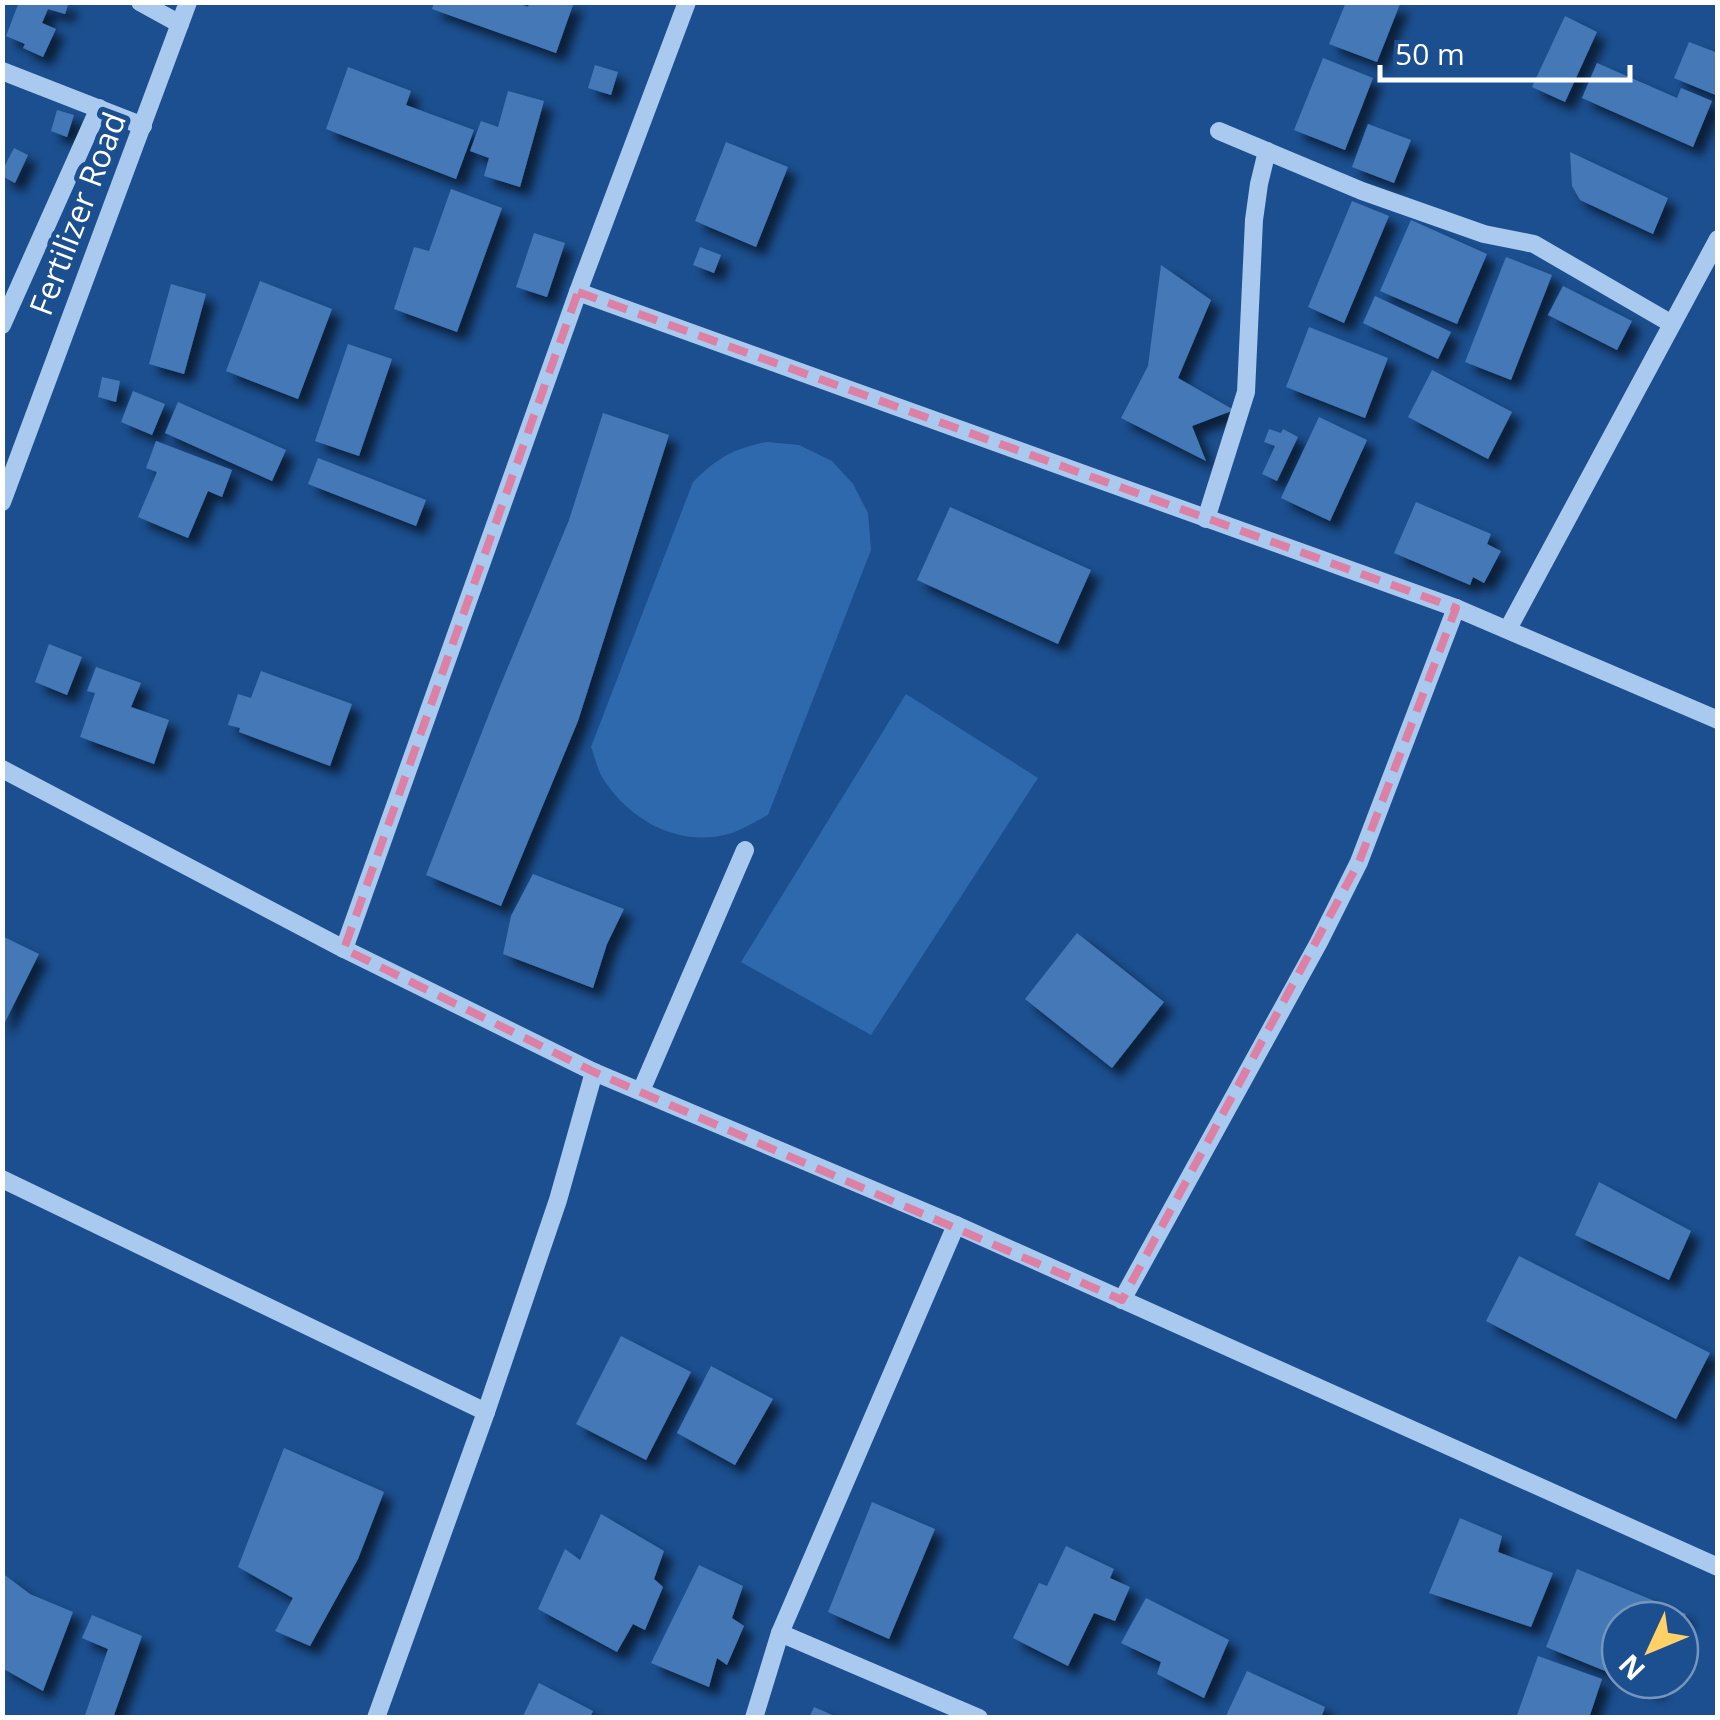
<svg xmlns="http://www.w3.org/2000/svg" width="1720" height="1720" font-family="'Open Sans',sans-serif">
  <defs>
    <filter id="shadow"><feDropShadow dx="9" dy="9" stdDeviation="5" flood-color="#0009"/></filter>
  </defs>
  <rect width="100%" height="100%" fill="#1b4f8f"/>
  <g fill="#2e69ad">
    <path d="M 767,442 L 799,445 L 832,461 L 853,484 L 868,513 L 871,550 L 768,815 C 756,821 744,829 732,833 C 681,849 629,821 602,777 C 597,768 595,757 591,747 L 693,482 C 718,458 732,449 767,442 Z"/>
    <polygon points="906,694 1038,778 871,1035 741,962"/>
  </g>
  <g fill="#4478b7" filter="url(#shadow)">
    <polygon points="19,2 69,2 65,14 48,9 42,23 56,29 43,57 23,48 25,44 6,36"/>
    <polygon points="434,2 514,2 528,7 530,2 574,2 556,53 432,9"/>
    <polygon points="1346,2 1400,4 1377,62 1329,44"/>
    <polygon points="1565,16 1597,32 1565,102 1532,87"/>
    <polygon points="1689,42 1718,53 1718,96 1674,78"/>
    <polygon points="1323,58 1373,78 1345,150 1294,130"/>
    <polygon points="1597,63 1677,98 1681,88 1712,101 1693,147 1582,98"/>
    <polygon points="595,65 618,72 611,95 588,88"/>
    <polygon points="348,67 411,91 406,105 474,130 456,179 326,129"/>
    <polygon points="508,91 544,101 520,187 484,176 489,158 470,151 481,121 498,127"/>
    <polygon points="57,110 74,115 67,137 51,131"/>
    <polygon points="1368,124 1411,140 1394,183 1352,167"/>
    <polygon points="726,142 788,167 756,247 695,221"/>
    <polygon points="14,148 28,155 15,183 2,176 2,171"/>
    <polygon points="1570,152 1668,198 1653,234 1580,200 1572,186"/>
    <polygon points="451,189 502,208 457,332 394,309 414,247 429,251"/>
    <polygon points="1352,201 1389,216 1344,323 1308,307"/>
    <polygon points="1411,220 1487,254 1457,324 1380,291"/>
    <polygon points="534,233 565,243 547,297 516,287"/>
    <polygon points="700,247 721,255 714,273 693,265"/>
    <polygon points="1506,257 1552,275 1511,380 1465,362"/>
    <polygon points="1161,265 1211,300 1178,378 1234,410 1192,426 1206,461 1121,418 1148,366"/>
    <polygon points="260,281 332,309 298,399 226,371"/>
    <polygon points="171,284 206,294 184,374 149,364"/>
    <polygon points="1563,286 1632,321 1617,350 1548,315"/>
    <polygon points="1375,296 1451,332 1438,359 1363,323"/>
    <polygon points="1309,327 1388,358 1365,418 1286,387"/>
    <polygon points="348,344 392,359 359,456 315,441"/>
    <polygon points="1432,370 1512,412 1488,459 1408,417"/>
    <polygon points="102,377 120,381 116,402 98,397"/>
    <polygon points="133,391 165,404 152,435 121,422"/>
    <polygon points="178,402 286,450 272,481 165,433"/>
    <polygon points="603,413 669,435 578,721 501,906 426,875 498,691 569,520"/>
    <polygon points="1319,417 1367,440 1330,521 1281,498"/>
    <polygon points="1269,429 1281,433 1283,429 1298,437 1277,481 1262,474 1275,446 1264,442"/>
    <polygon points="156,441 232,470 222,497 208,491 188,538 138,517 157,472 146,468"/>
    <polygon points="318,458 426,500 416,526 308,484"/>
    <polygon points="1416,502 1491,534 1487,544 1501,551 1484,583 1473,577 1470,585 1394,553"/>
    <polygon points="950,507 1091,570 1058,644 917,580"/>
    <polygon points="49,644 82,657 67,695 35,682"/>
    <polygon points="96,667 141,683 131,707 169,720 154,764 80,737 95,693 87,691"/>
    <polygon points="261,671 352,704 330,766 239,732 240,728 228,725 238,694 251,698"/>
    <polygon points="533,874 624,909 607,944 593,988 503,954 511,916"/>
    <polygon points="1077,933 1164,1002 1112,1068 1025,999"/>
    <polygon points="2,936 39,954 2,1028"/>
    <polygon points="1599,1182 1691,1231 1669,1280 1575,1235"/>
    <polygon points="1519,1256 1710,1353 1676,1419 1486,1321"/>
    <polygon points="621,1336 691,1372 646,1460 576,1424"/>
    <polygon points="711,1366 773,1399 735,1465 677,1433"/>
    <polygon points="284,1448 384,1492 358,1559 310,1646 275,1631 293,1598 238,1567"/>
    <polygon points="872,1502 935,1529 889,1639 828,1612"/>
    <polygon points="601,1514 664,1551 654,1579 663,1587 645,1630 633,1624 617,1652 538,1609 565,1549 580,1560"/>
    <polygon points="1460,1518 1502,1536 1498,1552 1553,1573 1531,1627 1429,1593"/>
    <polygon points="1066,1546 1114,1569 1110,1578 1130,1587 1115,1621 1094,1613 1068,1666 1013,1638 1039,1583 1047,1586"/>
    <polygon points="699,1565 743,1586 732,1618 744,1626 727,1665 717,1658 709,1687 651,1663"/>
    <polygon points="1577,1569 1686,1614 1680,1628 1680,1620 1620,1620 1620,1677 1546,1647"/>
    <polygon points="2,1573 30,1594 73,1612 43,1691 2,1668"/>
    <polygon points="1146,1598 1229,1640 1204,1698 1157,1674 1161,1662 1121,1643"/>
    <polygon points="92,1615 142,1636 113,1718 84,1718 108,1649 82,1638"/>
    <polygon points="1538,1656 1602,1679 1589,1718 1516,1718"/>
    <polygon points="1247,1671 1325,1707 1321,1718 1225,1718"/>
    <polygon points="1628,1680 1659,1680 1655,1691"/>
    <polygon points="539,1683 593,1711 590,1718 522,1718"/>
    <polygon points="814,1707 839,1718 809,1718"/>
  </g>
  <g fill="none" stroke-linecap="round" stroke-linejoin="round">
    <g stroke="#a9c9ee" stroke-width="18">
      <polyline points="140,2 180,24"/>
      <polyline points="2,71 143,126"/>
      <polyline points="1219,131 1362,191 1484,234 1534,244 1672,324"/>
      <polyline points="578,292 1456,608 1718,720"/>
      <polyline points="2,325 99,108"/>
      <polyline points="2,502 188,2"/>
      <polyline points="1206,519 1246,392 1254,220 1259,184 1267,151"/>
      <polyline points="1508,629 1718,239"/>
      <polyline points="2,769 344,949 594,1072 956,1225 1718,1567"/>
      <polyline points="344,949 578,292 687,2"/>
      <polyline points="641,1091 745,850"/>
      <polyline points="2,1179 486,1412"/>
      <polyline points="1122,1300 1319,942 1359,862 1456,608"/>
      <polyline points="780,1633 979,1718"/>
      <polyline points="376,1718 486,1412 558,1200 594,1072"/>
      <polyline points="754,1718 780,1633 956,1225"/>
    </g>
  </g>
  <path fill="none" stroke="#dd80a5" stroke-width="8" stroke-dasharray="20 12" stroke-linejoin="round" d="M 578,292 L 1456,608 L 1359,862 L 1122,1300 L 594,1072 L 344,949 Z"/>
  <g text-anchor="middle" stroke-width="10" stroke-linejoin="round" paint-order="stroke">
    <g font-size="32" fill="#fff" stroke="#1b4f8f">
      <text transform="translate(78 214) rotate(-69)" y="11">Fertilizer Road</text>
    </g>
  </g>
  <rect width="1720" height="1720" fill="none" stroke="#ffffff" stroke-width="10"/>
  <g transform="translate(1650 1650) rotate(226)"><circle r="48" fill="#1b4f8f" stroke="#7695bc" stroke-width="2.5"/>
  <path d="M0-8L18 38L0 25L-18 38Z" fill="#ffd166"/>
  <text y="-15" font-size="28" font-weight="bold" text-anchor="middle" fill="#ffffff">N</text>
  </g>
  <path d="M1380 65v15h250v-15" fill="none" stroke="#ffffff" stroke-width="5"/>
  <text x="1395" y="65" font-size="30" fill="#ffffff" stroke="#1b4f8f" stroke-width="8" paint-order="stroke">50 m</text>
</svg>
